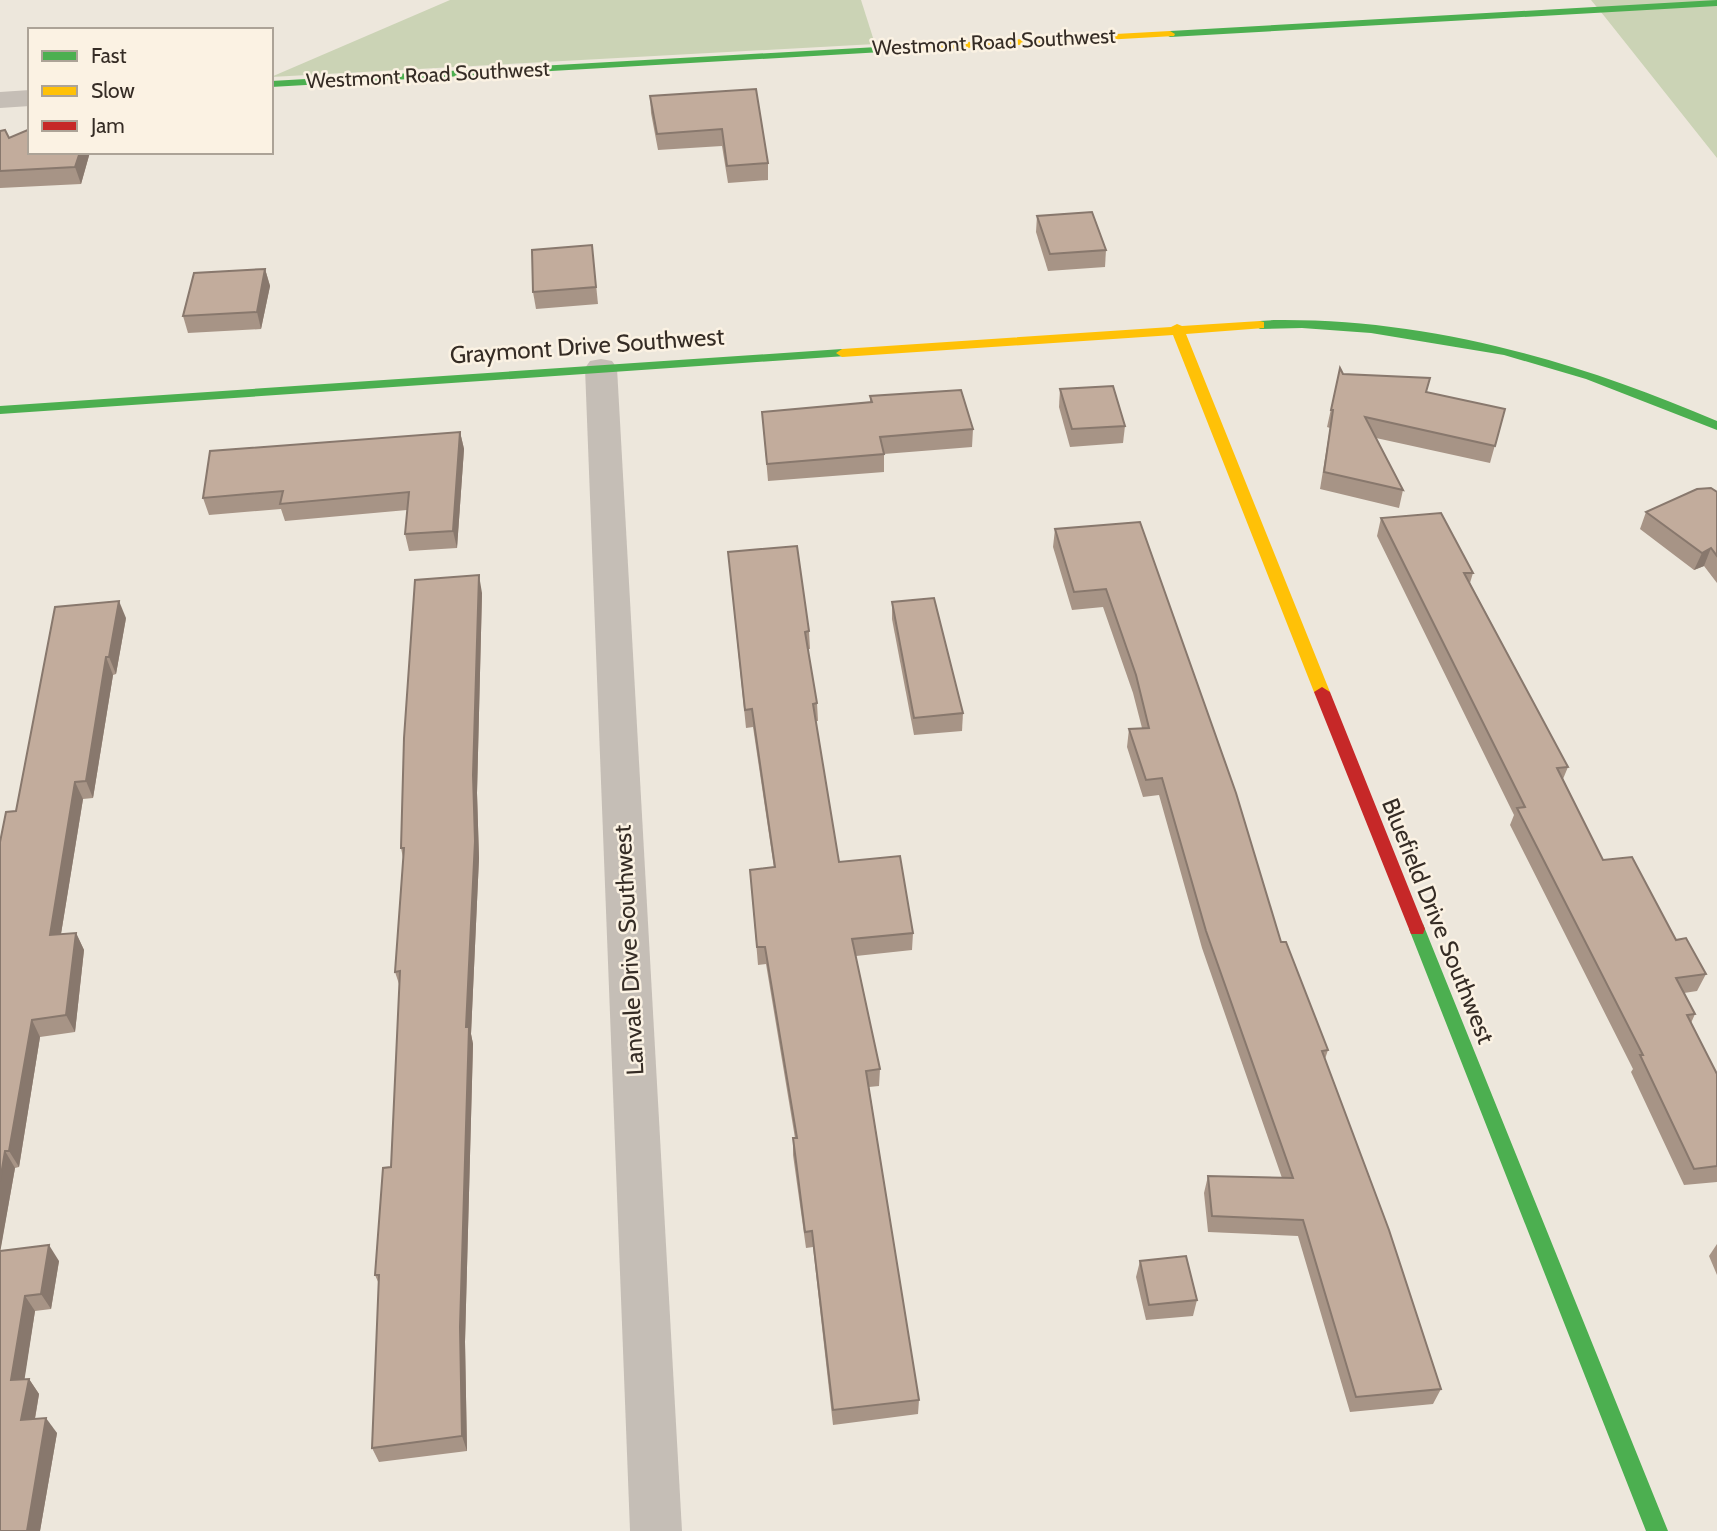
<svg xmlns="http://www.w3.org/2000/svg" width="1717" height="1531" font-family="Cabin,sans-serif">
  <rect width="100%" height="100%" fill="#ede7dc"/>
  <g fill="#cbd3b5">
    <polygon points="450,0 861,0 875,44 271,77"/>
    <polygon points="1591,0 1717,0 1717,158 1605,17"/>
  </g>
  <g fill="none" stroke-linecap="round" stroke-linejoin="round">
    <g fill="#c5beb6" fill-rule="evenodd">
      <polygon points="30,90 30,106 0,108 0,92"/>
      <polygon points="601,359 612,361 617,368 682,1531 630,1531 585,368 590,361"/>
    </g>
    <g fill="#4caf50" fill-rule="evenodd">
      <polygon points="1717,0 1717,6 1170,37 1165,34 1170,31"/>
      <polygon points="913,45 917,46 917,50 271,87 271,81"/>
      <path d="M 1274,320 C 1427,318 1578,361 1717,421 L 1717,430 L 1586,379 L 1504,355 L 1371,333 L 1302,328 L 1260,329 L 1254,325 L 1260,321 Z"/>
      <polygon points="842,349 846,350 846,356 0,414 0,406"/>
      <polygon points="1417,922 1423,924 1425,929 1668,1531 1646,1531 1409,929 1411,924"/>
    </g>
    <g fill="#ffc107" fill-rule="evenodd">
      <polygon points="1170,31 1175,34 1174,36 913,51 908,48 913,45"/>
      <polygon points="1260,321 1264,322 1264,328 1186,334 1330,692 1322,697 1314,692 1173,335 842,357 836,353 842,349 1171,327 1177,324 1182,326"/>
    </g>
    <polygon fill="#c62828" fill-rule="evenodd" points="1322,687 1330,692 1425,929 1423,934 1411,934 1409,929 1314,692"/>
  </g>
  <g fill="#a79486">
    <polygon points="756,89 768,163 768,180 728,183 722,146 658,150 651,113 650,96"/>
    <polygon points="0,131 30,152 90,152 81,184 0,188"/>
    <polygon points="1037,216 1106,250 1105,267 1048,271 1036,232"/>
    <polygon points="592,245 598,304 536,309 533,292"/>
    <polygon points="265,269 270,286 261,329 188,333 183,316"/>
    <polygon points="1340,368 1343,374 1430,378 1426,392 1505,409 1490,463 1376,438 1403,490 1399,508 1320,489 1330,428 1327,427"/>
    <polygon points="1060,389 1125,426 1123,443 1070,447 1059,407"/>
    <polygon points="870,396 973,429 972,447 884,454 884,472 768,481 762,412 870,403"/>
    <polygon points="460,432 464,449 457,548 409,551 405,534 407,510 285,521 281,509 209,515 203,498"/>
    <polygon points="1717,492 1717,583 1704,566 1694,570 1640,529 1646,512"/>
    <polygon points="1381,518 1473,573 1470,583 1568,767 1563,779 1603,860 1676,940 1706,974 1697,991 1684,993 1695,1014 1691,1023 1717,1074 1717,1182 1684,1185 1631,1072 1633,1069 1510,825 1514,815 1377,536"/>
    <polygon points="1140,522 1281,942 1328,1050 1325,1059 1441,1389 1433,1404 1350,1412 1298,1236 1208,1232 1204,1193 1208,1176 1282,1178 1202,948 1159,795 1143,797 1127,747 1129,729 1142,728 1133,693 1103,607 1072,610 1053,547 1055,529"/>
    <polygon points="728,552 809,631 810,649 808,649 817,703 818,721 816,721 839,862 913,933 912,950 856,956 880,1069 879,1086 869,1087 919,1400 918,1414 833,1425 813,1247 806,1248 793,1155 793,1138 795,1138 766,964 758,965 750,870 774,868 753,727 746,728"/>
    <polygon points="482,593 477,793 479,858 471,1034 473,1044 465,1342 467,1451 379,1462 372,1448 379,1284 375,1275 391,1167 400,987 395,972 403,858 401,848"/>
    <polygon points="892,602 963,713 962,731 914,735 892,619"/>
    <polygon points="126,618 116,674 113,675 93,798 83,799 61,934 76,933 84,950 75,1032 40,1037 19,1167 15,1168 0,1251 59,1261 51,1309 35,1311 24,1379 29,1379 39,1394 35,1419 57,1433 40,1531 0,1531 0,842"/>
    <polygon points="1717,1244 1717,1275 1709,1256"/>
    <polygon points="1140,1261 1197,1300 1193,1316 1146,1320 1136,1277"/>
  </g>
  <g fill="#88786d">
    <polygon points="80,152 90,152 81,184 75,167"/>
    <polygon points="265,269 270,286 261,329 257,312"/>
    <polygon points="460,432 464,449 457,548 453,531"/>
    <polygon points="1711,548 1704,566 1694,570 1702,553"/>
    <polygon points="479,575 482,593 477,793 479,858 471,1034 473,1044 465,1342 467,1451 462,1436 460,1327 466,1027"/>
    <polygon points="119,601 126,618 116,674 109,657"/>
    <polygon points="106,657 113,675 93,798 86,781"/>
    <polygon points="75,782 83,799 58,952 50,935"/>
    <polygon points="76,933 84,950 75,1032 66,1015"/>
    <polygon points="32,1020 40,1037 19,1167 9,1151"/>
    <polygon points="5,1151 15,1168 0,1253 0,1181"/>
    <polygon points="49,1245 59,1261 51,1309 41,1294"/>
    <polygon points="25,1296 35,1311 22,1396 11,1380"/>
    <polygon points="29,1379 39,1394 32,1435 21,1420"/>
    <polygon points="46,1418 57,1433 40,1531 27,1531"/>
  </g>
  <g fill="#c2ac9c" stroke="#88786d" stroke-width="2">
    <polygon points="756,89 768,163 727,166 722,129 657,134 650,96"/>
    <polygon points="30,129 30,152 80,152 75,167 0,171 0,131 5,130 9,138"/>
    <polygon points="1092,212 1106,250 1050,254 1037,216"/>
    <polygon points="592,245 596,287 533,292 532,250"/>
    <polygon points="265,269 257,312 183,316 194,273"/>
    <polygon points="1340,368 1343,374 1430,378 1426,392 1505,409 1495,446 1365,417 1403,490 1324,472 1333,410 1331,410"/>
    <polygon points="1113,386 1125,426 1072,429 1060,389"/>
    <polygon points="961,390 973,429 880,437 884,454 767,464 762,412 872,402 870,396"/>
    <polygon points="460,432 453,531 405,534 409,492 280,504 283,491 203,498 210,451"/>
    <polygon points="1711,488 1717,492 1717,556 1711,548 1702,553 1646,512 1697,489"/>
    <polygon points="1441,513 1473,573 1464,573 1568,767 1557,768 1603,860 1632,857 1676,940 1686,938 1706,974 1676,978 1695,1014 1687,1015 1717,1074 1717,1166 1694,1169 1640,1055 1643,1055 1517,808 1525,807 1381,518"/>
    <polygon points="1140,522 1236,793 1281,942 1286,942 1328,1050 1322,1051 1389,1230 1441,1389 1356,1397 1303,1220 1212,1216 1208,1176 1293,1178 1206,931 1162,778 1146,780 1129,729 1149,728 1136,675 1106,589 1074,592 1055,529"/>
    <polygon points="797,546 809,631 805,632 817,703 813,704 839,862 900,856 913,933 852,939 880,1069 866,1071 919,1400 833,1410 812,1231 805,1232 793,1138 797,1138 765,947 757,947 750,870 775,867 752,709 745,710 728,552"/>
    <polygon points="479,575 473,775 475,841 466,1027 469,1027 460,1327 462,1436 372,1448 379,1275 375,1275 383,1168 391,1167 400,971 395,972 404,848 401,848 404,738 415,580"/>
    <polygon points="934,598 963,713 914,718 892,602"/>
    <polygon points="119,601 109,657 106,657 86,781 75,782 50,935 76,933 66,1015 32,1020 9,1151 5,1151 0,1181 0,842 6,812 16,811 55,607"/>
    <polygon points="49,1245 41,1294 25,1296 11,1380 29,1379 21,1420 46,1418 27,1531 0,1531 0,1251"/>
    <polygon points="1186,1256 1197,1300 1149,1305 1140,1261"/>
  </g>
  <g text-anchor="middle" stroke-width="5" stroke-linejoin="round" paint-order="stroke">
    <g font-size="21" fill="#352c25" stroke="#fbf2e3">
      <text transform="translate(994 42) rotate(-3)" y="7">Westmont Road Southwest</text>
      <text transform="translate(428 75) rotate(-3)" y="7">Westmont Road Southwest</text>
    </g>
    <g font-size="24" fill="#352c25" stroke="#fbf2e3">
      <text transform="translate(587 346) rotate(-4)" y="8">Graymont Drive Southwest</text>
      <text transform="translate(1438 921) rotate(68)" y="8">Bluefield Drive Southwest</text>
      <text transform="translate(629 950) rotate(-93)" y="8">Lanvale Drive Southwest</text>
    </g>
  </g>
  <rect x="28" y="28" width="245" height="126" fill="#fbf2e3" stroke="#aca397" stroke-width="2"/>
  <rect x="42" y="51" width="35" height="10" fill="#4caf50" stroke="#aca397" stroke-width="2"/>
  <text x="91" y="63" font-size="21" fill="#352c25">Fast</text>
  <rect x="42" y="86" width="35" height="10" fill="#ffc107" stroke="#aca397" stroke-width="2"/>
  <text x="91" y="98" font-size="21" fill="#352c25">Slow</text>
  <rect x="42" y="121" width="35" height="10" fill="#c62828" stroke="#aca397" stroke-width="2"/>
  <text x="91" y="133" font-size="21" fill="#352c25">Jam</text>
</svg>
